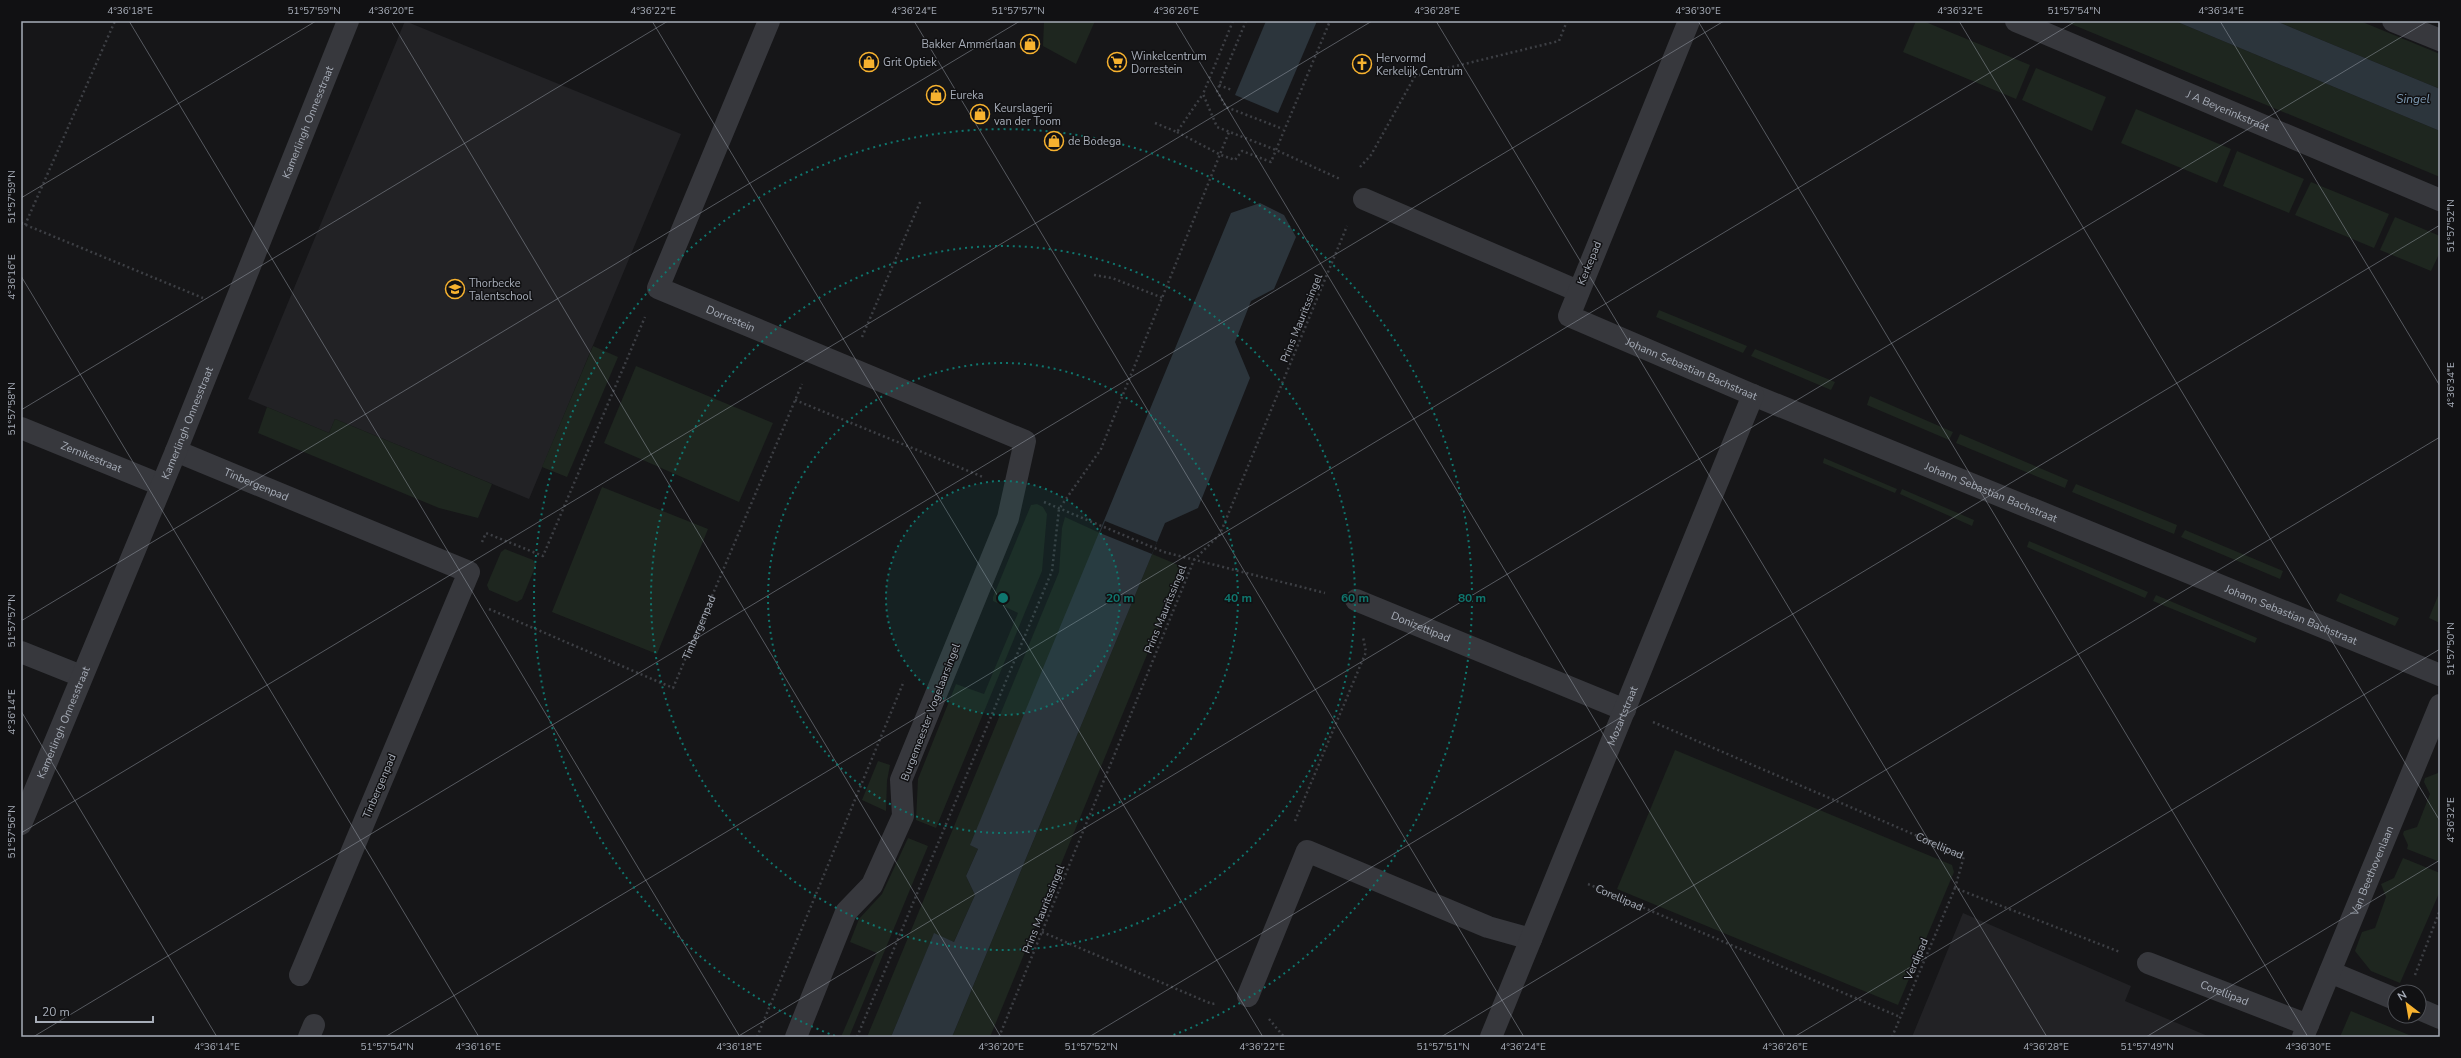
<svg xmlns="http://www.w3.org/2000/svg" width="2461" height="1058" font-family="'Nunito Sans',sans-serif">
  <rect width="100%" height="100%" fill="#161618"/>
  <g fill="#222225">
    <polygon points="405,21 681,134 529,499 335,419 329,433 248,399"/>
    <polygon points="1963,913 2131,986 2125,1001 2210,1037 1912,1037"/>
  </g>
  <g fill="#1e261f">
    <polygon points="1044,21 1095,21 1076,64 1043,46"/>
    <polygon points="1916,21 1923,21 2030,65 2016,99 1903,52"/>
    <polygon points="2064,21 2175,21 2440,131 2440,177"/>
    <polygon points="2276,21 2360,21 2440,54 2440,89"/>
    <polygon points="2036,68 2106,97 2092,131 2022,100"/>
    <polygon points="2136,109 2231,149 2217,183 2121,143"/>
    <polygon points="2237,151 2304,179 2289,213 2223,186"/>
    <polygon points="2311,182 2389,214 2374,248 2295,215"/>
    <polygon points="2395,217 2440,236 2440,252 2431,271 2380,250"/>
    <polygon points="1659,310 1747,346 1743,353 1656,317"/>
    <polygon points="593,346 618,357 567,477 542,467"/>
    <polygon points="1755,349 1835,382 1831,390 1751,356"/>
    <polygon points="636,366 773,423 739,502 604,443"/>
    <polygon points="1870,396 1953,432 1949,440 1867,405"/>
    <polygon points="267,407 329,433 335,419 492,484 478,518 439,508 258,433"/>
    <polygon points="1960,434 2068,480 2065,488 1956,443"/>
    <polygon points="1824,458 1897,489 1895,493 1823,463"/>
    <polygon points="2076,484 2177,525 2174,534 2072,492"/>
    <polygon points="602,487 708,529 657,654 552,612"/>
    <polygon points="1902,489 1974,520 1972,526 1900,494"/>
    <polygon points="1037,504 1043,507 1047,514 1042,571 936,828 916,820 918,779 956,684 984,694 1018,613 993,601 993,597 1031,505"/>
    <polygon points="1065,517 1100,533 971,845 978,849 966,876 975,895 954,942 934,934 891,1037 867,1037 1059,572 1062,528"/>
    <polygon points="2185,530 2283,571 2280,579 2181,537"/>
    <polygon points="2029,541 2148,592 2145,598 2027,547"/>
    <polygon points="505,549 533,560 536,565 522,599 517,602 489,590 487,585 501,552"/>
    <polygon points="1152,554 1183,567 990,1037 952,1037"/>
    <polygon points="2440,591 2440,623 2429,618"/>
    <polygon points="2340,593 2399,618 2395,626 2336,601"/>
    <polygon points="2156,595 2257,638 2255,643 2153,601"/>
    <polygon points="1675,750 1952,865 1954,872 1898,1005 1617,889"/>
    <polygon points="878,761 890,765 887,781 886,811 862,800"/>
    <polygon points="2440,769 2440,862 2407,849 2408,845 2403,834 2404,831 2417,827 2430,794 2424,782 2425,778 2438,773"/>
    <polygon points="908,838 928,846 849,1037 841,1037 877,953 850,942 859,919 882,894"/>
    <polygon points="2403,858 2440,873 2440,891 2400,983 2371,971 2355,951 2362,932 2375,928 2386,897 2381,884 2394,878"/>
    <polygon points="2351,1011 2414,1037 2340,1037"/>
  </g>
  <g fill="#2c353c">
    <polygon points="1266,21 1317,21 1278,113 1235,95"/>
    <polygon points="2175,21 2276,21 2440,89 2440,131"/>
    <polygon points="1260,203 1284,215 1296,237 1274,289 1251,301 1235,342 1250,378 1198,508 1165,523 952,1037 891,1037 934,933 954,942 975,895 966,876 978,849 970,845 1231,213"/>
  </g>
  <polygon fill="#161618" points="1105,521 1157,542 1152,554 1100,533"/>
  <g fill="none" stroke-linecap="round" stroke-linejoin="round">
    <g stroke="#3d3f44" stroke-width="2.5" stroke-dasharray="2 3" stroke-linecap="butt">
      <polyline points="1233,21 1203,94 1217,127 1276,150 1340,179"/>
      <polyline points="1246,21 1217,91 1226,107 1283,129"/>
      <polyline points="1219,85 1232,90"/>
      <polyline points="1155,123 1177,132 1203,94"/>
      <polyline points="1177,132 1221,155 1235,160 1242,151 1271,162 1330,21"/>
      <polyline points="1360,167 1371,155 1415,76 1559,41 1567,21"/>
      <polyline points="21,223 203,298"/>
      <polyline points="25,225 115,21"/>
      <polyline points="1094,275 1112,278 1163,298"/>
      <polyline points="862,337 921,200"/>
      <polyline points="795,400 983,477"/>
      <polyline points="1044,502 1164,552 1325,593"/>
      <polyline points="482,542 486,533 543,556 645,317"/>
      <path id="s1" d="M 489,609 L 673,688 L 802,384"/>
      <path id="s2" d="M 1653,722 L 1964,856 L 1955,888 L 2120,952"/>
      <polyline points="1295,821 1366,652 1363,637"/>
      <path id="s3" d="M 1588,884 L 1900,1017"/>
      <polyline points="1042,932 1212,1004 1217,1003"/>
      <polyline points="2415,975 2440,910"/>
      <polyline points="1269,1019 1284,1037"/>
      <polyline points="757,1037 904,681"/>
      <polyline points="857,1037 1052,571 1059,509 1101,449 1229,132"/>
      <polyline points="999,1037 1194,560 1220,534 1347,226"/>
      <polyline points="1892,1037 1955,888"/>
    </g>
    <g stroke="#37383d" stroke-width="22">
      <polyline points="1364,199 1578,291"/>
      <polyline points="21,652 81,676"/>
      <polyline points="1248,996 1307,851 1488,927 1531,939"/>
    </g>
    <g stroke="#37383d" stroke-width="22">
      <path id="s4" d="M 769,21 L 658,288 L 1025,441 L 1008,518 L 901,780 L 903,816 L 872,885 L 846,912 L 796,1037"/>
      <path id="s5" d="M 1689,21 L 1569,316 L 1753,395 L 2440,675"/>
      <path id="s6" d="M 2016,21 L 2440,200"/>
      <polyline points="2393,21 2440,40"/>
      <path id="s7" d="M 21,428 L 161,485"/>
      <path id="s8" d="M 176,451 L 469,572 L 300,975"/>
      <path id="s9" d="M 1356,600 L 1625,710"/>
      <path id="s10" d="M 21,824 L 176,451 L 348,21"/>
      <path id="s11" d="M 2148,963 L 2308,1025"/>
      <polyline points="2330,972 2395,999"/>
      <polyline points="2419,1009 2440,1018"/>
      <polyline points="309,1037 314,1025"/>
      <path id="s12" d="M 1491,1037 L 1753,395"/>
      <path id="s13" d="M 2303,1037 L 2440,705"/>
    </g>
  </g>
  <path fill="none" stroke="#a7adb8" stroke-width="1" stroke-opacity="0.45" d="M 129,21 L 740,1037M 391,21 L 1001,1037M 652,21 L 1263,1037M 914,21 L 1524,1037M 1175,21 L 1785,1037M 1436,21 L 2047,1037M 1698,21 L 2308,1037M 1959,21 L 2440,821M 2220,21 L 2440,386M 21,198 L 316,21M 21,276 L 479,1037M 21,410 L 668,21M 21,621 L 1020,21M 21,711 L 217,1037M 21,833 L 1372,21M 33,1037 L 1724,21M 385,1037 L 2076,21M 737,1037 L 2428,21M 1089,1037 L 2440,225M 1441,1037 L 2440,437M 1794,1037 L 2440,649M 2146,1037 L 2440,860"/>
  <circle cx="1003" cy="598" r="117" fill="#0f766e" fill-opacity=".12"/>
  <g fill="none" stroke="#0f766e" stroke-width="2" stroke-dasharray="2 4">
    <circle cx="1003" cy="598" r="117"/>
    <circle cx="1003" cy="598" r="235"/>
    <circle cx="1003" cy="598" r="352"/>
    <path d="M835 1036A469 469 0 1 1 1171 1036"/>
  </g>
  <defs>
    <g id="shop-ring" transform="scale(1)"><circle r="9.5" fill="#111113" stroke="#f7b22f" stroke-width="1.5"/><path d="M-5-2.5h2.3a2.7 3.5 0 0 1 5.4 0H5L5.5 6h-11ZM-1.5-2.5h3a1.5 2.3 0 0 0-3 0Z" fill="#f7b22f"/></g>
    <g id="supermarket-ring" transform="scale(1)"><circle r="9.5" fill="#111113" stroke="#f7b22f" stroke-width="1.5"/><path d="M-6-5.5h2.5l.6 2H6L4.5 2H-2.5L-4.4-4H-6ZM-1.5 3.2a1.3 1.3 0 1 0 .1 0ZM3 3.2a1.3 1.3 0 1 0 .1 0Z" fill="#f7b22f"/></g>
    <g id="church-ring" transform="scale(1)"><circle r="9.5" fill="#111113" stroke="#f7b22f" stroke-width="1.5"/><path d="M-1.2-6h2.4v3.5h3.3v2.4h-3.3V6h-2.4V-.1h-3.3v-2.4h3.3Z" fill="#f7b22f"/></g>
    <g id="school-ring" transform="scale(1)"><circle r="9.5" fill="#111113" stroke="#f7b22f" stroke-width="1.5"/><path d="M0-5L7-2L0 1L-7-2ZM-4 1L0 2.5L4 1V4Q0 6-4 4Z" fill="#f7b22f"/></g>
  </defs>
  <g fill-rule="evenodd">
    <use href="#shop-ring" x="1030" y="44"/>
    <use href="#shop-ring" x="869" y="62"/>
    <use href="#supermarket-ring" x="1117" y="62"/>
    <use href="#church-ring" x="1362" y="64"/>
    <use href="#shop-ring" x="936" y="95"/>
    <use href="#shop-ring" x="980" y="114"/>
    <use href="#shop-ring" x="1054" y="141"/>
    <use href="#school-ring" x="455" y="289"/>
  </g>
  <g text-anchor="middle" stroke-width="3" stroke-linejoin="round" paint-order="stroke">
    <g font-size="11" fill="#a7adb8" stroke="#111113" text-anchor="start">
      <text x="1016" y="48" text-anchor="end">Bakker Ammerlaan</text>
      <text x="1131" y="60">Winkelcentrum<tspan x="1131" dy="13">Dorrestein</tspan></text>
      <text x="1376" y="62">Hervormd<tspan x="1376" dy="13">Kerkelijk Centrum</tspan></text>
      <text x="883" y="66">Grit Optiek</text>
      <text x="950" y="99">Eureka</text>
      <text x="994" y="112">Keurslagerij<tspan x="994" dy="13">van der Toom</tspan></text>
      <text x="1068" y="145">de Bodega</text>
      <text x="469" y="287">Thorbecke<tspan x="469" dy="13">Talentschool</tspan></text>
    </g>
    <g font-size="11" fill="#a7adb8" stroke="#111113">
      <text dy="4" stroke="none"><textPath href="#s6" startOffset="230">J A Beyerinkstraat</textPath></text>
      <text dy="4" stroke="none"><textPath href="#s10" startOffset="758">Kamerlingh Onnesstraat</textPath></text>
      <text transform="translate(1589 263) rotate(-68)" y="4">Kerkepad</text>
      <text dy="4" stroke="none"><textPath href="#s4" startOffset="368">Dorrestein</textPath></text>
      <text transform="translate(1301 318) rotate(-68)" y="4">Prins Mauritssingel</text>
      <text dy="4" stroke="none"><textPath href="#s5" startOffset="452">Johann Sebastian Bachstraat</textPath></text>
      <text dy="4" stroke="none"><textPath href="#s10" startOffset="434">Kamerlingh Onnesstraat</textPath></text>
      <text dy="4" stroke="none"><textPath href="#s7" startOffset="76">Zernikestraat</textPath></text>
      <text dy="4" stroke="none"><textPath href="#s8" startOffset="87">Tinbergenpad</textPath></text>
      <text dy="4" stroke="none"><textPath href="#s5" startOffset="776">Johann Sebastian Bachstraat</textPath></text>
      <text transform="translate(1165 609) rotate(-68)" y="4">Prins Mauritssingel</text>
      <text dy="4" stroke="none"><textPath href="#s5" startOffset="1100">Johann Sebastian Bachstraat</textPath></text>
      <text dy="4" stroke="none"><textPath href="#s9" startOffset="70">Donizettipad</textPath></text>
      <text dy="4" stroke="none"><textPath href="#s1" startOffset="266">Tinbergenpad</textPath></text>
      <text transform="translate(930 712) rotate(-69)" y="4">Burgemeester Vogelaarsingel</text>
      <text dy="4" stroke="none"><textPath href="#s12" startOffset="347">Mozartstraat</textPath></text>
      <text dy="4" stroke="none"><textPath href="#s10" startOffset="110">Kamerlingh Onnesstraat</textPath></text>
      <text transform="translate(379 786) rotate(-67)" y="4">Tinbergenpad</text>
      <text dy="4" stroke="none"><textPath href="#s2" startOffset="312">Corellipad</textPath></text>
      <text dy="4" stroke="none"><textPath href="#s13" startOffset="180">Van Beethovenlaan</textPath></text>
      <text dy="4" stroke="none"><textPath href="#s3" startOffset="34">Corellipad</textPath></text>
      <text transform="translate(1043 909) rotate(-68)" y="4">Prins Mauritssingel</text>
      <text transform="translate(1916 959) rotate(-67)" y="4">Verdipad</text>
      <text dy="4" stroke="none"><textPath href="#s11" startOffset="82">Corellipad</textPath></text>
    </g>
    <g font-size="12" font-style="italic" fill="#7e9bb4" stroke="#111113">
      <text x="2413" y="103">Singel</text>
    </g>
  </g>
  <circle cx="1003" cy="598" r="6" fill="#0f766e" stroke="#111113" stroke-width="2"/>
  <g font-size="12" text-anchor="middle" font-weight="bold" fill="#0f766e" stroke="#111113" stroke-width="3" stroke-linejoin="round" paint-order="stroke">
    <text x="1120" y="602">20 m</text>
    <text x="1238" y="602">40 m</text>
    <text x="1355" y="602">60 m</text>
    <text x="1472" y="602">80 m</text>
  </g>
  <rect width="2461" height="1058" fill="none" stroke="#111113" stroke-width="44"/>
  <g transform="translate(2407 1004) rotate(329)"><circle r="19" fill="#111113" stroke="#4d4f55"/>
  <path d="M0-3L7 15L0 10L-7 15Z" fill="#f7b22f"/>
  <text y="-6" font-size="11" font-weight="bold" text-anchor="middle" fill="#a7adb8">N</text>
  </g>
  <path d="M36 1016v6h117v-6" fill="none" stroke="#a7adb8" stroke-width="2"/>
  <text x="42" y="1016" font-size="12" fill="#a7adb8" stroke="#111113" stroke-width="3" paint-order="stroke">20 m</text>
  <rect x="22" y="22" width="2417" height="1014" fill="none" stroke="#a7adb8" stroke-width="1.5"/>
  <g font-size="10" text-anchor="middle" fill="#a7adb8">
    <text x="130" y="14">4°36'18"E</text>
    <text x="314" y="14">51°57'59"N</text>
    <text x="391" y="14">4°36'20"E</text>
    <text x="653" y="14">4°36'22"E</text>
    <text x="914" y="14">4°36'24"E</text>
    <text x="1018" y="14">51°57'57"N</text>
    <text x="1176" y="14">4°36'26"E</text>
    <text x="1437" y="14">4°36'28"E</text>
    <text x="1698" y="14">4°36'30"E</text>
    <text x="1960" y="14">4°36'32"E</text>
    <text x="2074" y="14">51°57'54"N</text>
    <text x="2221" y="14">4°36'34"E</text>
    <text transform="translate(11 197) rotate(-90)" y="4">51°57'59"N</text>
    <text transform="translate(2450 226) rotate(-90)" y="4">51°57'52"N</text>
    <text transform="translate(11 277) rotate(-90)" y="4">4°36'16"E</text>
    <text transform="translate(2450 385) rotate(-90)" y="4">4°36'34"E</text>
    <text transform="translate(11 409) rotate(-90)" y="4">51°57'58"N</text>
    <text transform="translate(11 621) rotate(-90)" y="4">51°57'57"N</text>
    <text transform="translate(2450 649) rotate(-90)" y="4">51°57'50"N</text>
    <text transform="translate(11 712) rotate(-90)" y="4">4°36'14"E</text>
    <text transform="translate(2450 820) rotate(-90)" y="4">4°36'32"E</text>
    <text transform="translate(11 832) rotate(-90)" y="4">51°57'56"N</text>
    <text x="217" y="1050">4°36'14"E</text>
    <text x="387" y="1050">51°57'54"N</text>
    <text x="478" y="1050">4°36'16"E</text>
    <text x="739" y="1050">4°36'18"E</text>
    <text x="1001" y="1050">4°36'20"E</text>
    <text x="1091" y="1050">51°57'52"N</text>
    <text x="1262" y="1050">4°36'22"E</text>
    <text x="1443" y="1050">51°57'51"N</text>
    <text x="1523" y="1050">4°36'24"E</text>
    <text x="1785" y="1050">4°36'26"E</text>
    <text x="2046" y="1050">4°36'28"E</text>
    <text x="2147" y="1050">51°57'49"N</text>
    <text x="2308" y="1050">4°36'30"E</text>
  </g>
</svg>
